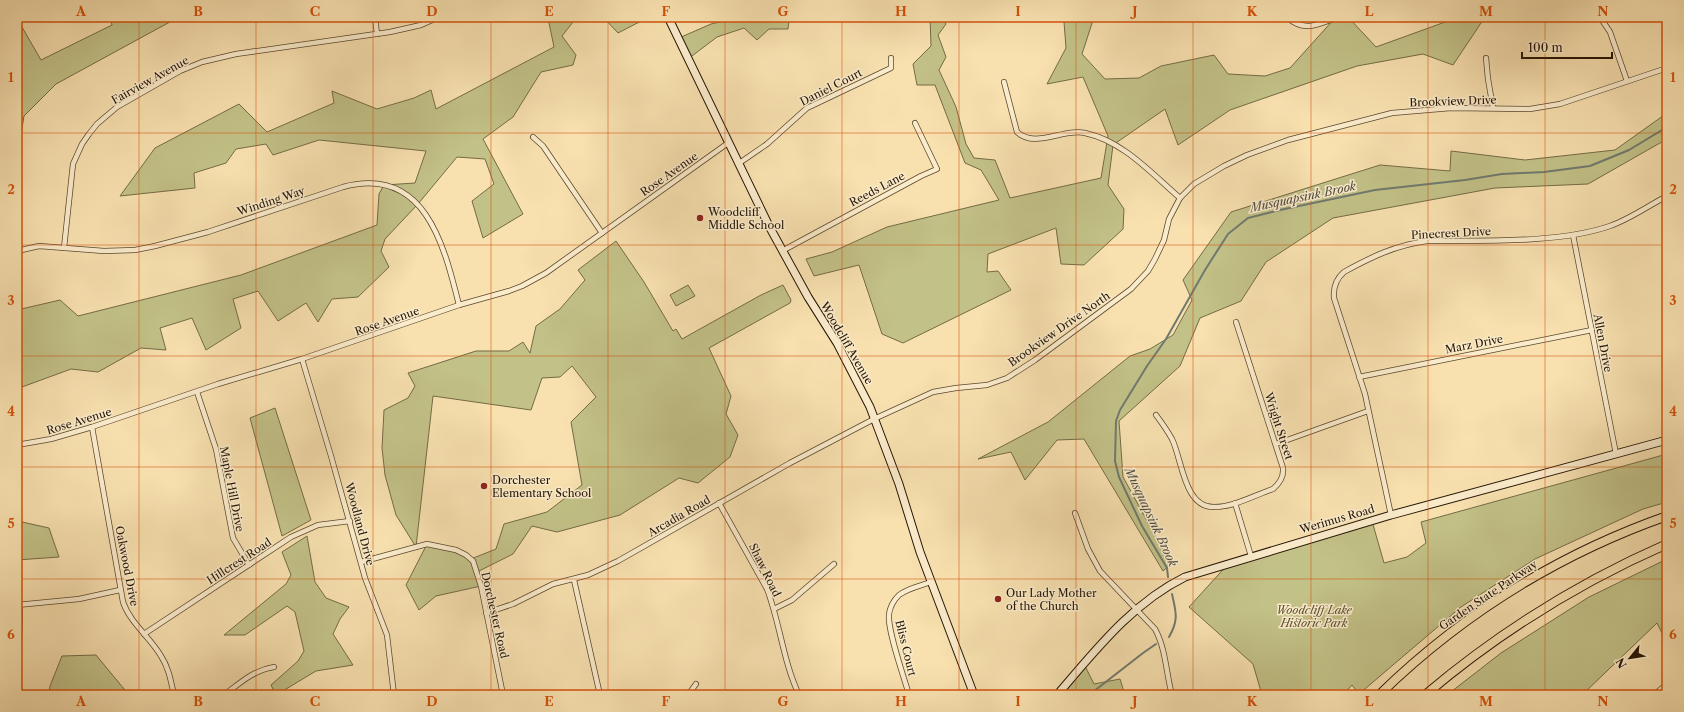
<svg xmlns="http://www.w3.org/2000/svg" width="1684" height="712" font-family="'Libre Caslon Text',serif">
  <rect width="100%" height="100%" fill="#f8e0af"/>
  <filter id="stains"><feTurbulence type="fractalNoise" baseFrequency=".005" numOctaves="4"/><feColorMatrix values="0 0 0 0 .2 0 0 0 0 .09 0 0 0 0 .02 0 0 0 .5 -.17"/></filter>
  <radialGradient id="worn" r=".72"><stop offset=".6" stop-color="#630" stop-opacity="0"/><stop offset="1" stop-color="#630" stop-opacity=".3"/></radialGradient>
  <g fill="#c2c187" stroke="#746b46">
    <polygon points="110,17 179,17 56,84 24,116 17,159 17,29 22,27 41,60 112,25"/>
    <polygon points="550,17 577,17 562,36 576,55 573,65 541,72 513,117 483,139 523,214 483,238 472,201 494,184 485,159 457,157 418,204 385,239 381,251 389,267 358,297 332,299 318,322 306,303 278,321 258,291 233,299 241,328 206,350 192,318 160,328 166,350 141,348 98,372 71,369 22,387 17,368 17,310 60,300 78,316 241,275 377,225 379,194 384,185 415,183 426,151 319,140 273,155 266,144 236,149 226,163 194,173 195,188 120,196 155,148 239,104 267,132 334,103 332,91 377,109 414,98 431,90 436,109 554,47 548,18"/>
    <polygon points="603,17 649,17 618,33"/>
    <polygon points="741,17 798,17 789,21 788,29 769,29 757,40 744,28 717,37 688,59 679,38 711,24"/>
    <polygon points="930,17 942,17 946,24 938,35 946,57 939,70 956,107 966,144 974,158 995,160 1010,198 1101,178 1108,136 1083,77 1047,84 1066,48 1064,22 1071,17 1094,17 1082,54 1105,79 1139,78 1161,66 1214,55 1228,74 1265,76 1290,68 1335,18 1348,17 1376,47 1459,17 1501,17 1483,20 1453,65 1423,54 1357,66 1230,110 1178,145 1165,109 1113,145 1108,185 1124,209 1123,229 1084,265 1061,264 1056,228 988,254 987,272 998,271 1011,290 903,343 882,334 859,265 814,276 806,259 832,252 887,227 999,200 981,170 965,163 935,85 917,85 913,64 931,46"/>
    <polygon points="1667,113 1667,139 1588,184 1495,188 1333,218 1266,262 1241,301 1200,318 1180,366 1119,421 1123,477 1171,564 1163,571 1084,439 1057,440 1025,480 1011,452 978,459 1048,422 1130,356 1150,349 1173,335 1192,300 1183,280 1231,212 1380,165 1450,171 1451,151 1525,160 1615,150"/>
    <polygon points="616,241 644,282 673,331 676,329 682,339 761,295 783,285 791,300 790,303 709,348 731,396 726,414 738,435 730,457 698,483 679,478 620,515 557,532 532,526 513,554 477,572 481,586 436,596 419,610 406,585 427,544 446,548 471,559 496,549 504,524 547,512 582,485 571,422 596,397 572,366 560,377 542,378 531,410 433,396 416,547 396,515 385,475 382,448 384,410 408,398 415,386 408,373 476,351 509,351 523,342 530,353 536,326 560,309 585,280 578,270"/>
    <polygon points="688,285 695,296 676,306 670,295"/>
    <polygon points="275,408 311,520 282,536 250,418"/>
    <polygon points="1667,454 1667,502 1643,509 1535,559 1461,607 1359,694 1352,685 1343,695 1262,695 1253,664 1189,607 1229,563 1372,521 1384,563 1407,557 1426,543 1421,522"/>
    <polygon points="17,496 22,522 49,528 59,557 17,560"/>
    <polygon points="307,536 315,582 326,598 349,607 340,619 333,634 353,665 316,671 276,695 271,685 298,661 304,651 295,612 287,606 245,635 224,635 286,584 291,575 282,552"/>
    <polygon points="1667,559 1667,643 1657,623 1582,695 1447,695 1501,653 1589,597"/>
    <polygon points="96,655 129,695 49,695 50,686 62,656"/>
    <polygon points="1084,664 1094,684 1120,679 1125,695 1057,695"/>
  </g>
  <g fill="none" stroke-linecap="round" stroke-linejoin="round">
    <g stroke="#70796f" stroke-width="2">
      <polyline points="1168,577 1167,568 1142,526 1119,477 1115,461 1116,421 1120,410 1147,366 1166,339 1205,270 1228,234 1248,218 1280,210 1375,190 1465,180 1502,174 1544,172 1590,166 1629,150 1667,127"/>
      <path d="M 1169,637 C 1179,620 1176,612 1172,594"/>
      <polyline points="1089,695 1143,653 1156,644"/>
    </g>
    <g stroke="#5a482f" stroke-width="6">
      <g id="street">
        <polyline points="375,17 377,34"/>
        <path d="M 1287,17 C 1304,33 1319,24 1338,17"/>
        <polyline points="1600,17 1610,32 1627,81"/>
        <polyline points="1486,58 1488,79 1493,108"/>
        <path d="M 1004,82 L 1017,132 C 1035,149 1063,128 1085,133 C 1123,141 1151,173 1180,198"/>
        <polyline points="533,137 543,146 602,233"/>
        <polyline points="738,164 767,144 807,108 891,68 891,58"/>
        <polyline points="1664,198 1667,210"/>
        <polyline points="1573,235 1616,454"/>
        <polyline points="64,248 73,164 82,144 89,134 97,124 117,107 180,71 202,62 236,54 390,32 421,25 439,17"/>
        <path d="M 17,251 L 39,246 L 104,251 L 135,250 L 155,246 L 208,232 L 343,187 C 425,165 444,245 459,305"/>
        <polyline points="782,251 921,176 937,169 915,123"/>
        <polyline points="302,359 331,456 365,578 387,635 394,695"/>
        <polyline points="1359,377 1592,330"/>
        <polyline points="197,392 216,449 233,538 249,565"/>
        <path d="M 1156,415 C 1162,423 1167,430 1172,439 C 1182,459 1184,508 1214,507 C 1234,507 1255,495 1273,489 C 1280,483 1284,477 1283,468 L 1236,322"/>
        <path d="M 92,427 L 123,602 C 130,623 150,637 161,656 C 169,668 171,682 174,695"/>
        <polyline points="1276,444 1368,411"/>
        <polyline points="17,445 51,439 92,427 218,384 302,359 459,305 509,291 522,286 546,273 728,143"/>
        <path d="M 719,503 L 767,589 C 780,623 783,661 799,695"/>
        <polyline points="1235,503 1251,556"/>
        <path d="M 1075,513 L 1088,549 L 1100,571 L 1155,629 C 1166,649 1166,673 1172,695"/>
        <path d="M 1391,515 L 1365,394 L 1334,298 C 1333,287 1336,279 1344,272 C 1371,257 1396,245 1427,241 C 1483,240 1557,244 1610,226 C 1630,219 1648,206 1667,196"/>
        <polyline points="361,562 427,544 456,550 466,555 473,561 481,586 503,695"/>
        <polyline points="574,580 600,695"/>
        <polyline points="17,605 79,599 120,590"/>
        <polyline points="774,609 792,600 834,564"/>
        <polyline points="486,613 513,604 553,584 588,575 618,561 790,463 874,419 933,392 956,388 987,385 1007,378 1035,360 1131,289 1148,271 1155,259 1164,240 1169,219 1180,198 1194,184 1224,166 1247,155 1288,140 1392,113 1451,108 1530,109 1560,104 1667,68"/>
        <polyline points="144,634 291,537 318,525 350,521"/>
        <polyline points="17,685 18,680 20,605"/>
        <path d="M 224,695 C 240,683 254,670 274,667"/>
        <polyline points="688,695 696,684"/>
        <path d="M 909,695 C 904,677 887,630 889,614 C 890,607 894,600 899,595 C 908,588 920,586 931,582"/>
        <polyline points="1654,695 1667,684"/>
      </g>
    </g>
    <g stroke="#251504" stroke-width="9">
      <g id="secondary">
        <polyline points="668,17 769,226 808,297 837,343 870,407 899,484 920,552 974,695"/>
        <path d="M 1057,695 C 1095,651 1132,603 1185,577 L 1391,515 L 1667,440"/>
      </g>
    </g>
    <g stroke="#251504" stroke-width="10">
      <g id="highway">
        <path d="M 1379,695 C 1461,615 1559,554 1667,516"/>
        <path d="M 1425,695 C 1497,634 1580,582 1667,544"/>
      </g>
    </g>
    <use href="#street" stroke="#faebcb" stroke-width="4.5"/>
    <use href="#secondary" stroke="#faebcb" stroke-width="7"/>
    <use href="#highway" stroke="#f8e0af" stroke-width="8"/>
  </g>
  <path fill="none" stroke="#d4520b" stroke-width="1" stroke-opacity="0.55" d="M 139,17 L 139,695M 256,17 L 256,695M 373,17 L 373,695M 491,17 L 491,695M 608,17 L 608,695M 725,17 L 725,695M 842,17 L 842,695M 959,17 L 959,695M 1076,17 L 1076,695M 1193,17 L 1193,695M 1311,17 L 1311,695M 1428,17 L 1428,695M 1545,17 L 1545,695M 17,133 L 1667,133M 17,245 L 1667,245M 17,356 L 1667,356M 17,467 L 1667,467M 17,579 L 1667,579"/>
  <g fill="#8f2418" stroke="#faebcb" stroke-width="1.5">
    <circle cx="700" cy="218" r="4"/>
    <circle cx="484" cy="486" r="4"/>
    <circle cx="998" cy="599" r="4"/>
  </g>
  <g text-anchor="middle" stroke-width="3" stroke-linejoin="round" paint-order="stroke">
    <g font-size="11" fill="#251504" stroke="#faebcb">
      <text transform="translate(150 80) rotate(-29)" y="4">Fairview Avenue</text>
      <text transform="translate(831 87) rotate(-27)" y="4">Daniel Court</text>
      <text transform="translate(1453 101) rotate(-2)" y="4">Brookview Drive</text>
      <text transform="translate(669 174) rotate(-35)" y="4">Rose Avenue</text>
      <text transform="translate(877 189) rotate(-28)" y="4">Reeds Lane</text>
      <text transform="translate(271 201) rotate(-18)" y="4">Winding Way</text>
      <text transform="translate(1451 233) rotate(-3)" y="4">Pinecrest Drive</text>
      <text transform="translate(387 321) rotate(-19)" y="4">Rose Avenue</text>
      <text transform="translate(1059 329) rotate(-35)" y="4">Brookview Drive North</text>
      <text transform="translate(847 343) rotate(60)" y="4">Woodcliff Avenue</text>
      <text transform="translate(1603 343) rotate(79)" y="4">Allen Drive</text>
      <text transform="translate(1474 344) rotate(-11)" y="4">Marz Drive</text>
      <text transform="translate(79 421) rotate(-17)" y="4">Rose Avenue</text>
      <text transform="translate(1279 426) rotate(72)" y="4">Wright Street</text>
      <text transform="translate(232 489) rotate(79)" y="4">Maple Hill Drive</text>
      <text transform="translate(679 516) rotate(-30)" y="4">Arcadia Road</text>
      <text transform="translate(1337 519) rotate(-16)" y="4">Werimus Road</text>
      <text transform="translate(360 524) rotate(75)" y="4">Woodland Drive</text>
      <text transform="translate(239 561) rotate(-33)" y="4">Hillcrest Road</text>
      <text transform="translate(127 566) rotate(79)" y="4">Oakwood Drive</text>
      <text transform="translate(765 570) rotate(64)" y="4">Shaw Road</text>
      <text transform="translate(1488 595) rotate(-34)" y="4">Garden State Parkway</text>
      <text transform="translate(495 615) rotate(77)" y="4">Dorchester Road</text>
      <text transform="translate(906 648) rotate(76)" y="4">Bliss Court</text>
    </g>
    <g font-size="11" fill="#251504" stroke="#faebcb" text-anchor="start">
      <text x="708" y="216">Woodcliff<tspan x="708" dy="13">Middle School</tspan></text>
      <text x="492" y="484">Dorchester<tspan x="492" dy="13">Elementary School</tspan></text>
      <text x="1006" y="597">Our Lady Mother<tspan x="1006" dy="13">of the Church</tspan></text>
    </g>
    <g font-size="11" font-style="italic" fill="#5c5132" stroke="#faebcb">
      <text x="1314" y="614">Woodcliff Lake<tspan x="1314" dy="13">Historic Park</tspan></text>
    </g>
    <g font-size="12" font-style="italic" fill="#514f42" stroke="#faebcb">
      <text transform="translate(1303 197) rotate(-12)" y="4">Musquapsink Brook</text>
      <text transform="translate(1151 517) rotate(65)" y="4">Musquapsink Brook</text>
    </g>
  </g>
  <rect width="1684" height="712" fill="none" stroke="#f8e0af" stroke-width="44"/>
  <g transform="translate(1630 658) rotate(240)" stroke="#faebcb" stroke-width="3" paint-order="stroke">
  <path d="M0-3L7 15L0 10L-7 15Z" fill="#251504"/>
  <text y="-6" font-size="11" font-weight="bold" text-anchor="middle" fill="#251504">N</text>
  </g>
  <path d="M1522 52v6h90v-6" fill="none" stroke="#251504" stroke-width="2"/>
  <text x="1528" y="52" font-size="12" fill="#251504" stroke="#faebcb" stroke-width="3" paint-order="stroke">100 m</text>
  <rect x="22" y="22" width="1640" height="668" fill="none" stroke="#d4520b" stroke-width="1.5"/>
  <g font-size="13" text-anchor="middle" font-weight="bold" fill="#d4520b">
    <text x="81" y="16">A</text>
    <text x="198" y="16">B</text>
    <text x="315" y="16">C</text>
    <text x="432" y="16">D</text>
    <text x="549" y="16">E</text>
    <text x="666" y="16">F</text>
    <text x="783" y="16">G</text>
    <text x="901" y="16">H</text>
    <text x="1018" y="16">I</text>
    <text x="1135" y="16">J</text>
    <text x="1252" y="16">K</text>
    <text x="1369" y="16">L</text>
    <text x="1486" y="16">M</text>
    <text x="1603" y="16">N</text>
    <text x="11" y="82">1</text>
    <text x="1673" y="82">1</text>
    <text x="11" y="194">2</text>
    <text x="1673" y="194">2</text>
    <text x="11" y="305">3</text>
    <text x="1673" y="305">3</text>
    <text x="11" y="416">4</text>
    <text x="1673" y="416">4</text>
    <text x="11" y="528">5</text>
    <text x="1673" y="528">5</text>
    <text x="11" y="639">6</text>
    <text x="1673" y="639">6</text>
    <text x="81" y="706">A</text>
    <text x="198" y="706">B</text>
    <text x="315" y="706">C</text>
    <text x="432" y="706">D</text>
    <text x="549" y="706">E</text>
    <text x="666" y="706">F</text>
    <text x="783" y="706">G</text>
    <text x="901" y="706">H</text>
    <text x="1018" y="706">I</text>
    <text x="1135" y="706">J</text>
    <text x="1252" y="706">K</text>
    <text x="1369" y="706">L</text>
    <text x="1486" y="706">M</text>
    <text x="1603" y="706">N</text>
  </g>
  <rect width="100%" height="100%" filter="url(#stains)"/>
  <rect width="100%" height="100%" fill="url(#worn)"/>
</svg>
